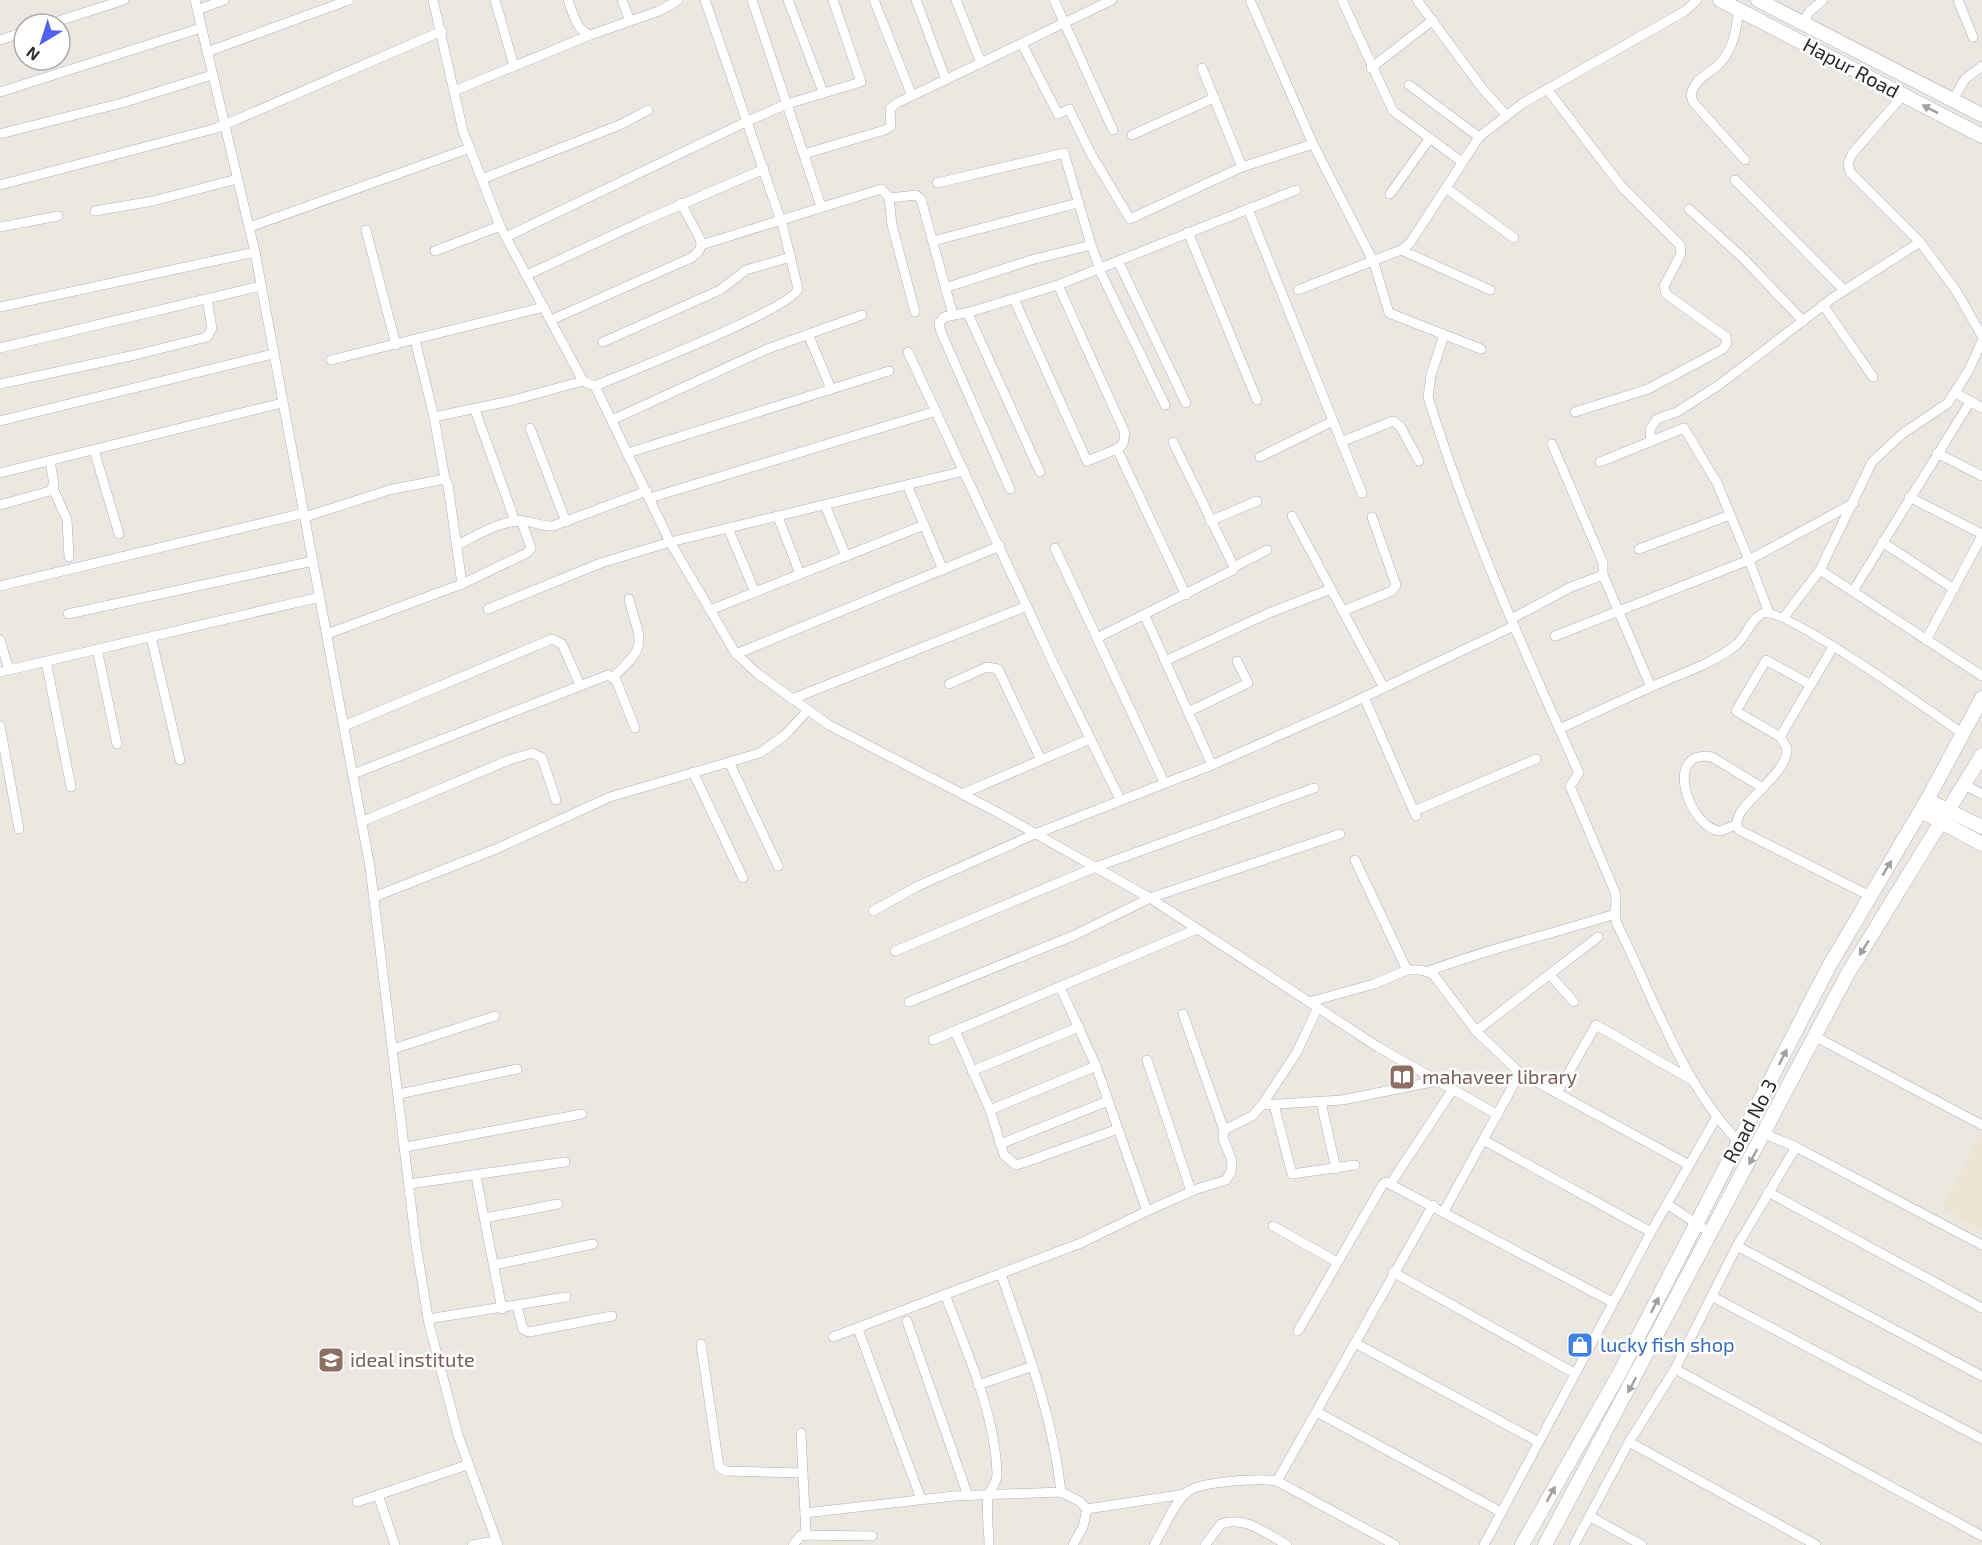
<svg xmlns="http://www.w3.org/2000/svg" width="1982" height="1545" font-family="'Exo 2',sans-serif">
  <rect width="100%" height="100%" fill="#ece7e0"/>
  <polygon fill="#ece5d1" points="1980,1137 1982,1138 1982,1230 1942,1207"/>
  <g fill="none" stroke-linecap="round" stroke-linejoin="round">
    <g stroke="#b0b1bb" stroke-width="10">
      <g id="street">
        <polyline points="195,0 255,252 370,867 416,1245 429,1324 458,1435 498,1545"/>
        <polyline points="433,0 463,131 500,226 583,381 595,386 670,542 736,654 758,674 829,725 997,812 1150,898 1378,1047 1498,1115"/>
        <polyline points="495,0 514,66"/>
        <path d="M 568,0 C 573,13 576,30 590,35 L 659,11 L 678,0"/>
        <polyline points="622,0 630,21"/>
        <polyline points="752,0 821,206"/>
        <polyline points="788,0 823,92"/>
        <polyline points="874,0 912,96"/>
        <polyline points="916,0 946,80"/>
        <polyline points="956,0 981,63"/>
        <polyline points="1054,0 1113,130"/>
        <polyline points="1250,0 1313,144 1374,263 1389,313 1481,349"/>
        <polyline points="1342,0 1393,111 1462,162"/>
        <polyline points="1417,0 1482,88 1506,115"/>
        <polyline points="1958,0 1973,37"/>
        <polyline points="197,10 224,0"/>
        <path d="M 1739,10 C 1736,30 1734,49 1719,64 C 1708,75 1695,78 1691,95 L 1693,102 L 1745,160"/>
        <polyline points="1803,23 1809,12 1823,0"/>
        <polyline points="49,24 124,0"/>
        <polyline points="0,40 24,32"/>
        <polyline points="1022,44 1058,114 1069,109 1091,154 1130,219 1242,167"/>
        <polyline points="207,52 349,0"/>
        <polyline points="1202,68 1242,167 1313,144"/>
        <polyline points="1371,68 1433,20"/>
        <polyline points="1409,85 1479,137"/>
        <polyline points="1547,89 1622,187 1680,245 1681,254 1664,286 1666,294 1726,337 1727,343 1723,349 1648,389 1575,412"/>
        <polyline points="454,91 590,35"/>
        <polyline points="0,92 201,28"/>
        <polyline points="1903,95 1852,154 1848,163 1850,172 1920,242 1955,289 1982,336"/>
        <polyline points="1953,100 1965,79 1982,66"/>
        <polyline points="0,134 122,103 212,75"/>
        <polyline points="1132,135 1214,98"/>
        <polyline points="804,154 885,130 891,126 890,109 897,103 1112,0"/>
        <polyline points="482,179 622,124 648,110"/>
        <polyline points="1735,180 1844,290"/>
        <polyline points="937,183 1064,153 1091,245"/>
        <polyline points="0,185 217,128 442,31"/>
        <polyline points="1446,188 1514,238"/>
        <polyline points="1390,194 1430,138"/>
        <polyline points="889,198 892,225 915,312"/>
        <polyline points="1248,209 1362,493"/>
        <polyline points="1689,209 1742,257 1803,321"/>
        <polyline points="95,211 153,201 237,179"/>
        <polyline points="0,227 58,216"/>
        <polyline points="250,227 470,148"/>
        <polyline points="366,230 396,345"/>
        <polyline points="1188,232 1257,400"/>
        <polyline points="506,237 748,121 787,104 861,82 833,0"/>
        <polyline points="933,241 1078,203"/>
        <polyline points="701,245 881,189 890,198 916,195 921,199 953,315"/>
        <polyline points="1401,250 1490,290"/>
        <polyline points="435,251 500,226"/>
        <polyline points="1118,261 1186,403"/>
        <polyline points="1099,269 1165,405"/>
        <polyline points="527,275 641,222 764,169"/>
        <polyline points="1058,285 1125,433 1123,444 1117,449"/>
        <polyline points="945,288 1031,260 1091,245 1100,268"/>
        <polyline points="1298,290 1401,250 1410,243 1479,137 1523,103 1685,11 1697,0"/>
        <polyline points="1014,299 1087,461 1117,449 1186,595"/>
        <polyline points="1823,305 1873,377"/>
        <polyline points="0,307 255,252"/>
        <polyline points="970,312 944,317 939,323 941,332 1010,489"/>
        <path d="M 551,320 L 691,258 C 699,252 703,248 700,239 L 681,203"/>
        <polyline points="808,334 831,389"/>
        <path d="M 1444,335 L 1431,375 L 1428,397 C 1468,526 1524,651 1579,773 L 1570,786 L 1615,892 C 1618,903 1613,913 1617,924 C 1654,998 1681,1082 1739,1142"/>
        <polyline points="415,340 434,417 445,479"/>
        <polyline points="1982,341 1969,370 1948,403 1902,434 1872,462 1820,570 1982,676"/>
        <polyline points="603,342 720,290 746,270 791,257"/>
        <polyline points="0,348 261,286"/>
        <polyline points="908,352 1055,667 1120,799"/>
        <polyline points="331,360 544,307"/>
        <polyline points="0,384 135,355 207,337 212,328 207,299"/>
        <path d="M 595,386 C 625,373 790,310 798,289 L 783,227 L 705,0"/>
        <polyline points="1956,393 1982,408"/>
        <polyline points="475,410 515,521"/>
        <polyline points="434,417 510,401 583,381"/>
        <polyline points="612,420 767,349 862,315"/>
        <polyline points="0,421 273,354"/>
        <polyline points="530,428 566,522"/>
        <polyline points="1651,441 1650,429 1657,419 1677,412 1719,385 1834,297 1920,242"/>
        <polyline points="1341,442 1393,421 1400,426 1419,461"/>
        <path d="M 1552,444 L 1603,563 L 1603,575 L 1651,687 C 1679,674 1714,664 1737,644 C 1746,637 1752,616 1764,613 C 1786,608 1936,715 1963,734"/>
        <polyline points="94,450 119,534"/>
        <polyline points="628,453 889,371"/>
        <polyline points="1937,453 1982,476"/>
        <polyline points="1260,457 1333,421"/>
        <polyline points="1600,462 1684,428 1717,483 1749,560 1854,503"/>
        <polyline points="1040,472 969,316 970,312 1058,285 1296,190"/>
        <polyline points="0,473 282,403"/>
        <polyline points="908,487 943,570"/>
        <polyline points="53,488 67,520 69,557"/>
        <polyline points="1909,497 1982,534"/>
        <polyline points="650,498 936,411"/>
        <polyline points="0,505 50,491 54,484 50,461"/>
        <polyline points="825,505 846,556"/>
        <polyline points="1292,516 1384,688"/>
        <polyline points="305,517 389,490 445,479 448,485 462,584"/>
        <polyline points="778,517 800,574"/>
        <polyline points="1210,521 1257,501"/>
        <polyline points="728,528 755,592"/>
        <polyline points="1882,542 1954,589"/>
        <path d="M 457,545 C 476,536 499,521 520,521 C 532,520 540,527 553,526 L 647,491"/>
        <polyline points="1055,548 1164,782"/>
        <polyline points="1639,549 1730,515"/>
        <polyline points="1234,567 1267,550"/>
        <polyline points="0,586 304,513"/>
        <polyline points="1853,591 1970,402"/>
        <polyline points="488,609 601,563 670,542 964,471"/>
        <polyline points="710,610 924,525"/>
        <polyline points="1343,611 1392,591 1396,585 1372,517"/>
        <polyline points="68,614 313,561"/>
        <polyline points="1145,616 1212,765"/>
        <polyline points="1784,617 1820,570"/>
        <polyline points="1511,619 1571,587 1603,575"/>
        <polyline points="327,634 462,584 527,553 531,548 521,520"/>
        <polyline points="1555,636 1749,560 1769,613"/>
        <polyline points="151,637 180,760"/>
        <polyline points="1097,638 1233,570 1234,567 1173,442"/>
        <polyline points="0,640 9,670 0,672"/>
        <polyline points="1926,640 1982,536"/>
        <polyline points="97,649 117,744"/>
        <polyline points="736,654 1000,546"/>
        <polyline points="46,661 71,787"/>
        <polyline points="1165,661 1269,613 1331,589"/>
        <polyline points="9,670 320,597"/>
        <path d="M 613,677 C 650,644 640,643 629,599"/>
        <polyline points="949,684 987,667 998,669 1041,760"/>
        <polyline points="1811,685 1766,660 1736,711 1780,737 1833,647"/>
        <polyline points="1364,697 1416,816"/>
        <polyline points="792,699 1027,606"/>
        <polyline points="1188,712 1248,683 1237,661"/>
        <polyline points="0,726 19,829"/>
        <polyline points="344,726 552,639 562,644 580,685"/>
        <polyline points="1559,729 1651,687"/>
        <path d="M 1780,737 L 1787,748 C 1788,778 1725,809 1739,830 L 1870,896"/>
        <polyline points="729,762 778,866"/>
        <polyline points="693,772 743,878"/>
        <polyline points="353,774 608,675 616,680 635,728"/>
        <polyline points="1965,785 1982,794"/>
        <polyline points="962,794 1090,739"/>
        <polyline points="1414,811 1536,759"/>
        <polyline points="361,822 509,760 532,753 542,758 556,800"/>
        <path d="M 1736,825 L 1720,831 C 1689,828 1662,748 1712,757 L 1763,788"/>
        <polyline points="1355,860 1407,970 1422,970 1433,974 1476,1031 1520,1073 1689,1165"/>
        <polyline points="374,897 496,849 610,797 760,753 785,735 808,710"/>
        <polyline points="873,911 918,886 1035,834 1212,765 1339,709 1514,626"/>
        <polyline points="895,951 1096,867 1314,788"/>
        <path d="M 1429,971 C 1489,948 1553,934 1615,914"/>
        <polyline points="1550,975 1574,1002"/>
        <polyline points="1061,989 1096,1066 1147,1211"/>
        <polyline points="909,1002 1075,935 1150,898 1340,834"/>
        <polyline points="1309,1002 1374,984 1407,970"/>
        <polyline points="1183,1014 1224,1130"/>
        <polyline points="955,1031 990,1110 1004,1155 1016,1165 1023,1163 1118,1129"/>
        <polyline points="1476,1031 1598,937"/>
        <polyline points="1816,1037 1982,1125"/>
        <polyline points="933,1040 1197,929"/>
        <polyline points="393,1049 495,1016"/>
        <polyline points="1147,1060 1191,1191"/>
        <polyline points="972,1071 1079,1027"/>
        <polyline points="1557,1093 1596,1025 1690,1079"/>
        <polyline points="399,1094 517,1069"/>
        <polyline points="1321,1102 1336,1169"/>
        <polyline points="1262,1105 1297,1052 1318,1007"/>
        <polyline points="1274,1105 1292,1174 1355,1165"/>
        <polyline points="990,1110 1096,1066"/>
        <polyline points="1765,1134 1796,1147 1982,1245"/>
        <polyline points="1000,1144 1108,1101"/>
        <polyline points="406,1147 582,1114"/>
        <polyline points="476,1176 502,1309"/>
        <polyline points="1391,1183 1453,1089"/>
        <polyline points="409,1184 565,1162"/>
        <polyline points="1768,1192 1982,1308"/>
        <polyline points="1667,1204 1712,1234"/>
        <polyline points="1444,1211 1520,1073"/>
        <polyline points="485,1218 558,1204"/>
        <polyline points="1273,1226 1337,1262"/>
        <polyline points="1651,1232 1716,1118"/>
        <polyline points="1737,1246 1982,1376"/>
        <polyline points="494,1265 593,1244"/>
        <polyline points="1393,1272 1574,1373"/>
        <path d="M 1001,1274 C 1026,1346 1053,1416 1061,1492"/>
        <path d="M 945,1294 C 966,1351 995,1412 997,1473 C 998,1483 989,1489 988,1498 C 986,1513 989,1530 989,1545"/>
        <polyline points="1713,1297 1982,1439"/>
        <polyline points="517,1306 523,1329 529,1332 612,1316"/>
        <polyline points="428,1319 566,1297"/>
        <polyline points="907,1321 968,1496"/>
        <polyline points="858,1329 921,1499"/>
        <polyline points="1298,1331 1383,1184 1386,1182 1612,1302"/>
        <polyline points="833,1337 1081,1243 1147,1211 1197,1189 1226,1180 1231,1172 1232,1161 1223,1138 1224,1130 1252,1116 1262,1105 1342,1100 1437,1081"/>
        <polyline points="1355,1343 1537,1441"/>
        <polyline points="701,1344 719,1467 726,1471 803,1473"/>
        <polyline points="1675,1369 1982,1536"/>
        <polyline points="978,1385 1033,1366"/>
        <polyline points="1317,1412 1501,1512"/>
        <polyline points="801,1433 806,1535"/>
        <polyline points="1629,1442 1816,1545"/>
        <polyline points="1277,1481 1433,1205"/>
        <polyline points="378,1495 395,1545"/>
        <polyline points="357,1502 467,1465"/>
        <polyline points="1087,1509 1185,1494"/>
        <polyline points="805,1513 954,1496 1061,1492 1079,1501 1087,1509 1083,1527 1073,1545"/>
        <polyline points="1591,1517 1642,1545"/>
        <polyline points="472,1545 496,1541"/>
        <polyline points="793,1545 801,1535 872,1536"/>
        <path d="M 1154,1545 C 1164,1529 1172,1506 1186,1493 C 1198,1481 1260,1478 1277,1481 L 1395,1545"/>
        <path d="M 1205,1545 L 1221,1524 C 1245,1515 1267,1534 1287,1545"/>
        <polyline points="1484,1545 1651,1232 1485,1141"/>
        <polyline points="1574,1545 1629,1442 1675,1369 1737,1246 1796,1147"/>
      </g>
    </g>
    <g stroke="#b0b1bb" stroke-width="15">
      <g id="secondary">
        <polyline points="1720,0 1982,136"/>
        <polyline points="1758,0 1982,115"/>
        <polyline points="1927,800 1982,827"/>
        <polyline points="1921,811 1982,844"/>
        <polyline points="1522,1545 1618,1376 1828,968 1927,800 1982,698"/>
        <polyline points="1545,1545 1847,975 1982,755"/>
      </g>
    </g>
    <use href="#street" stroke="#fff" stroke-width="9"/>
    <use href="#secondary" stroke="#fff" stroke-width="14"/>
  </g>
  <defs><path id="oneway-solid" d="M-6-.8H1V-3.2L6.5 0L1 3.2V.8H-6Z" transform="scale(1.5)"/></defs>
  <g fill="#a0a0a0">
    <use href="#oneway-solid" transform="translate(1930 109) rotate(-153)"/>
    <use href="#oneway-solid" transform="translate(1887 868) rotate(-59)"/>
    <use href="#oneway-solid" transform="translate(1864 948) rotate(122)"/>
    <use href="#oneway-solid" transform="translate(1783 1057) rotate(-63)"/>
    <use href="#oneway-solid" transform="translate(1753 1157) rotate(118)"/>
    <use href="#oneway-solid" transform="translate(1655 1305) rotate(-63)"/>
    <use href="#oneway-solid" transform="translate(1632 1385) rotate(118)"/>
    <use href="#oneway-solid" transform="translate(1551 1494) rotate(-61)"/>
  </g>
  <defs>
    <g id="library-square" transform="scale(1.35)"><rect x="-9" y="-9" width="18" height="18" rx="4" fill="#8d6e63" stroke="#fff"/><path d="M-6-4Q-3-5.5-.7-3.5V5Q-3 3-6 4ZM6-4Q3-5.5 .7-3.5V5Q3 3 6 4Z" fill="#fff"/></g>
    <g id="shop-square" transform="scale(1.35)"><rect x="-9" y="-9" width="18" height="18" rx="4" fill="#3f7fe0" stroke="#fff"/><path d="M-5-2.5h2.3a2.7 3.5 0 0 1 5.4 0H5L5.5 6h-11ZM-1.5-2.5h3a1.5 2.3 0 0 0-3 0Z" fill="#fff"/></g>
    <g id="university-square" transform="scale(1.35)"><rect x="-9" y="-9" width="18" height="18" rx="4" fill="#8d6e63" stroke="#fff"/><path d="M0-5L7-2L0 1L-7-2ZM-4 1L0 2.5L4 1V4Q0 6-4 4Z" fill="#fff"/></g>
  </defs>
  <g fill-rule="evenodd">
    <use href="#library-square" x="1402" y="1077"/>
    <use href="#shop-square" x="1580" y="1345"/>
    <use href="#university-square" x="331" y="1360"/>
  </g>
  <g text-anchor="middle" stroke-width="5" stroke-linejoin="round" paint-order="stroke">
    <g font-size="20" fill="#2c2c2c" stroke="#fff">
      <text transform="translate(1851 68) rotate(28)" y="7">Hapur Road</text>
      <text transform="translate(1750 1121) rotate(-62)" y="7">Road No 3</text>
    </g>
    <g font-size="20" fill="#785e54" stroke="#fff" text-anchor="start">
      <text x="1422" y="1084">mahaveer library</text>
      <text x="350" y="1367">ideal institute</text>
    </g>
    <g font-size="20" fill="#366cbe" stroke="#fff" text-anchor="start">
      <text x="1600" y="1352">lucky fish shop</text>
    </g>
  </g>
  <g transform="translate(42 42) rotate(218)"><circle r="28" fill="#ffffff" stroke="#ababab" stroke-width="1.5"/>
  <path d="M0-4.5L10 22L0 15L-10 22Z" fill="#4f64ea"/>
  <text y="-9" font-size="16" font-weight="bold" text-anchor="middle" fill="#2c2c2c">N</text>
  </g>
</svg>
